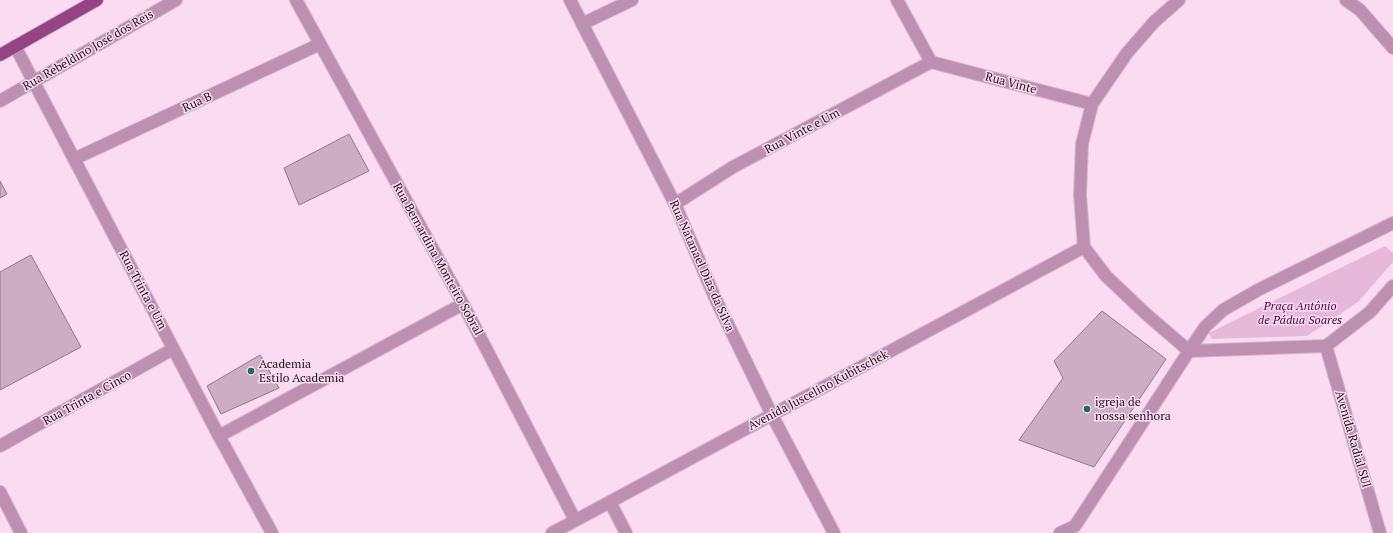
<svg xmlns="http://www.w3.org/2000/svg" width="1393" height="533" font-family="'PT Serif',serif">
  <rect width="100%" height="100%" fill="#fbdbf2"/>
  <polygon fill="#e6b9da" points="1385,246 1393,253 1393,262 1358,302 1307,336 1212,339 1209,333"/>
  <g fill="#ccadc4" stroke="#94778c">
    <polygon points="349,134 369,171 299,205 284,168"/>
    <polygon points="0,181 7,194 0,198"/>
    <polygon points="31,255 81,347 0,390 0,272"/>
    <polygon points="1102,311 1166,359 1094,467 1019,440 1063,378 1054,361"/>
    <polygon points="260,355 279,388 221,414 207,386"/>
  </g>
  <g fill="none" stroke-linecap="round" stroke-linejoin="round">
    <g stroke="#d3b7cb" stroke-width="14">
      <g id="street">
        <polyline points="296,0 463,304 575,520"/>
        <polyline points="570,0 675,204 716,300 772,415 834,533"/>
        <polyline points="897,0 931,62"/>
        <polyline points="1179,0 1154,22 1127,53 1092,104 1082,144 1080,195 1084,247 1106,276 1145,313 1189,351 1205,327 1223,310 1258,290 1393,223"/>
        <polyline points="1346,0 1360,10 1393,48"/>
        <polyline points="582,24 632,0"/>
        <polyline points="15,46 219,436 272,533"/>
        <polyline points="931,62 1092,104"/>
        <polyline points="0,101 176,0"/>
        <polyline points="74,159 320,44"/>
        <polyline points="675,204 733,167 931,62"/>
        <polyline points="1326,346 1380,533"/>
        <polyline points="219,436 463,304"/>
        <polyline points="0,446 173,349"/>
        <polyline points="0,492 21,533"/>
        <polyline points="610,502 626,533"/>
        <polyline points="552,533 1084,247"/>
        <polyline points="1060,533 1075,526 1189,351 1326,346 1370,312 1393,286"/>
      </g>
    </g>
    <g stroke="#d3b7cb" stroke-width="14">
      <polyline id="primary" points="0,55 97,0"/>
    </g>
    <use href="#street" stroke="#bd90b1" stroke-width="12"/>
    <use href="#primary" stroke="#944483" stroke-width="12"/>
  </g>
  <g fill="#1e6961" stroke="#fbdbf2" stroke-width="1.5">
    <circle cx="251" cy="371" r="4"/>
    <circle cx="1087" cy="409" r="4"/>
  </g>
  <g text-anchor="middle" stroke-width="3" stroke-linejoin="round" paint-order="stroke">
    <g font-size="12" fill="#1e131b" stroke="#fbdbf2">
      <text transform="translate(88 50) rotate(-30)" y="4">Rua Rebeldino José dos Reis</text>
      <text transform="translate(1011 83) rotate(15)" y="4">Rua Vinte</text>
      <text transform="translate(197 102) rotate(-25)" y="4">Rua B</text>
      <text transform="translate(802 131) rotate(-28)" y="4">Rua Vinte e Um</text>
      <text transform="translate(438 259) rotate(61)" y="4">Rua Bernardina Monteiro Sobral</text>
      <text transform="translate(702 266) rotate(66)" y="4">Rua Natanael Dias da Silva</text>
      <text transform="translate(143 290) rotate(62)" y="4">Rua Trinta e Um</text>
      <text transform="translate(818 390) rotate(-28)" y="4">Avenida Juscelino Kubitschek</text>
      <text transform="translate(87 398) rotate(-29)" y="4">Rua Trinta e Cinco</text>
      <text transform="translate(1353 439) rotate(74)" y="4">Avenida Radial SUl</text>
    </g>
    <g font-size="12" font-style="italic" fill="#510345" stroke="#fbdbf2">
      <text x="1300" y="310">Praça Antônio<tspan x="1300" dy="14">de Pádua Soares</tspan></text>
    </g>
    <g font-size="12" fill="#1e131b" stroke="#fbdbf2" text-anchor="start">
      <text x="259" y="368">Academia<tspan x="259" dy="14">Estilo Academia</tspan></text>
      <text x="1095" y="406">igreja de<tspan x="1095" dy="14">nossa senhora</tspan></text>
    </g>
  </g>
</svg>
